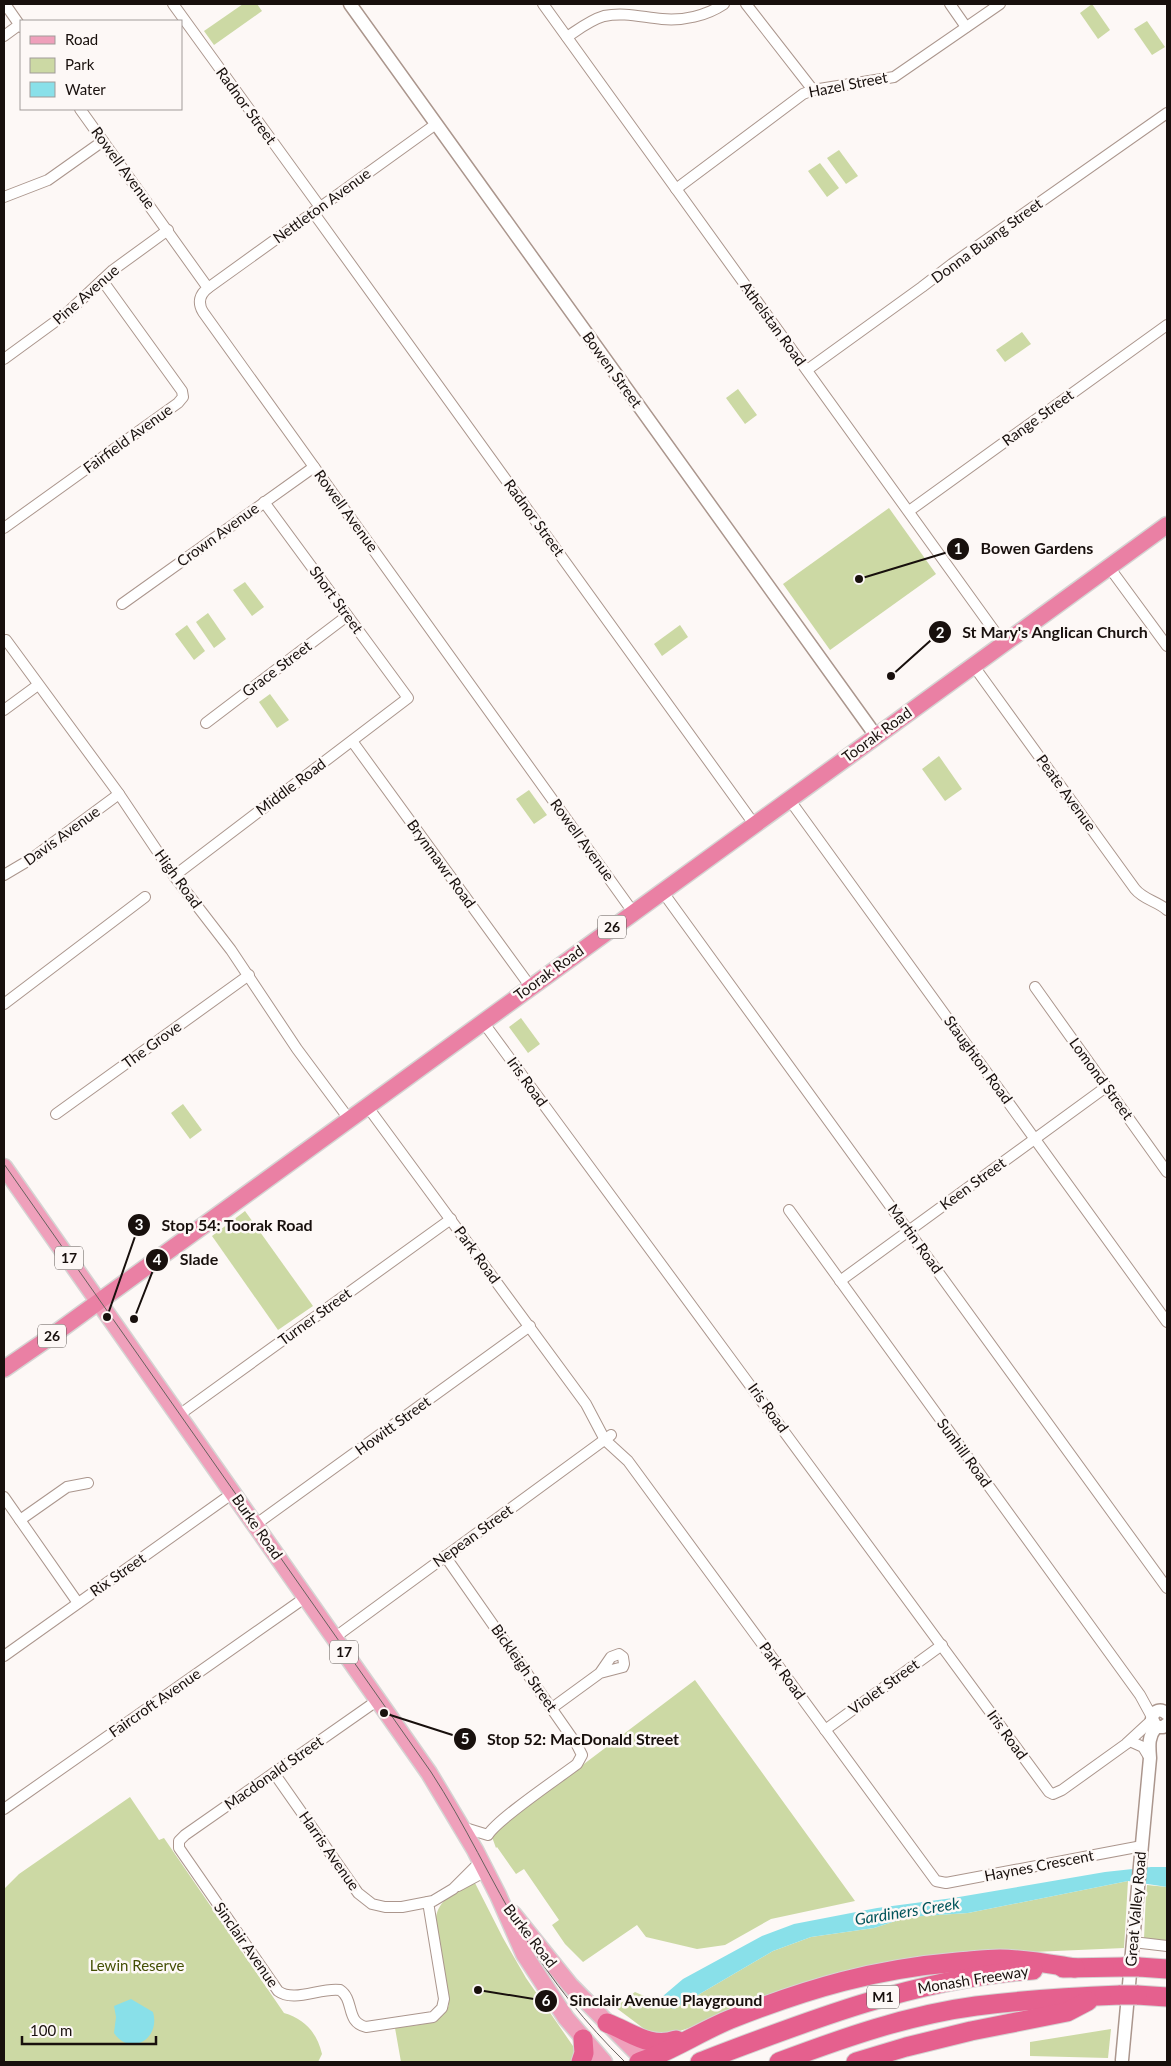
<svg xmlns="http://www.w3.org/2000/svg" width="1171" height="2066" font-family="Lato,sans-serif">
  <rect width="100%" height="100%" fill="#fdf8f6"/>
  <g fill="#ccd9a4">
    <polygon points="243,4 257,4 262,11 214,45 204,31"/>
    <polygon points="1092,4 1110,30 1098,39 1080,13"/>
    <polygon points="1147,21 1165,47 1152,55 1134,29"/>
    <polygon points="839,150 858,176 846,184 827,158"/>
    <polygon points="820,163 839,188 827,197 808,171"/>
    <polygon points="1022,332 1031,344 1005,362 996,350"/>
    <polygon points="738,389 757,415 745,424 726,398"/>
    <polygon points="889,508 936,574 830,650 783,584"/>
    <polygon points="245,582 264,607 252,616 233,590"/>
    <polygon points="208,613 226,639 214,648 196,622"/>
    <polygon points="187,625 205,651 194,660 175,634"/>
    <polygon points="680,625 688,637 662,656 654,644"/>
    <polygon points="270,694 289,720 277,728 259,702"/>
    <polygon points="939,756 962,789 945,801 922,769"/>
    <polygon points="529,790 547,815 534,824 516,799"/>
    <polygon points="521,1018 540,1044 528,1053 509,1027"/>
    <polygon points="183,1104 202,1130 190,1139 171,1113"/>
    <polygon points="245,1211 313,1306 278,1330 212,1236"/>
    <polygon points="695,1680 855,1901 771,1919 725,1945 697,1949 646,1937 637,1925 583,1962 565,1944 552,1925 559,1920 524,1869 516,1874 497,1847 496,1848 492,1837 498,1829"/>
    <path d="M 130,1797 L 159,1840 L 164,1838 L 284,2013 C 305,2019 317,2033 322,2054 L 318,2062 L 4,2062 L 4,1889 L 19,1874 Z"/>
    <polygon points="1128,1881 1124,1948 986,1954 724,2016 674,2033 656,2034 647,2031 615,2007 635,1992 674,2009 773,1951 811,1937 874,1928 908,1917 968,1913"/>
    <path d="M 475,1883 L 503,1938 L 526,1978 L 573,2046 L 575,2054 L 572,2062 L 401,2062 L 395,2028 C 414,2025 441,2026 449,2005 L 436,1921 C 435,1901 458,1889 475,1883 Z"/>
    <path d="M 1147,1885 L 1167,1887 L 1167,1944 L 1144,1939 C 1145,1921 1145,1903 1147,1885 Z"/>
    <polygon points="1111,2029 1108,2058 1030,2056 1030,2042"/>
  </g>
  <g fill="#89e0e9">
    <polygon points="1151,1867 1167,1867 1167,1887 1128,1881 968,1913 908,1917 874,1928 811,1937 773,1951 674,2009 656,2002 683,1979 762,1936 794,1924 877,1908 953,1898 1105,1872"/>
    <path d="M 131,1999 L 153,2012 C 161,2039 130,2057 114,2033 L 116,2017 L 114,2006 Z"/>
  </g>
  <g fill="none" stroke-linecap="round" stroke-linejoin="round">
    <g stroke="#ab968d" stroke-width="12">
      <g id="minor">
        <polyline points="5,4 21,27"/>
        <polyline points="173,4 320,207"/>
        <polyline points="543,4 1003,643"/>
        <polyline points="746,4 813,90"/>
        <polyline points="950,4 966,27"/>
        <polyline points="4,36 19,25"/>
        <path d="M 567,37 C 579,29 590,20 604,16 C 624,12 641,17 662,19 C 683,21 706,16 724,4"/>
        <path d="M 80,109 L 208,288 C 200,294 197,302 203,312 L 633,912"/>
        <polyline points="676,189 803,94 813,90 894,77 1000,4"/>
        <polyline points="4,197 48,180 103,141"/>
        <polyline points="313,212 754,824"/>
        <polyline points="208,288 436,124"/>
        <polyline points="4,359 67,313 113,270 168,230"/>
        <polyline points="807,370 922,287 952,264 1167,113"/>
        <polyline points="909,511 1167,325"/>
        <polyline points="4,528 178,403 183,397 182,391 102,280"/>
        <polyline points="1109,567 1167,646"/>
        <polyline points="122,604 314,467"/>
        <polyline points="6,640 119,794 174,876 231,950 297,1049 349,1119"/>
        <path d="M 973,665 L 1135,889 C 1144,900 1157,901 1167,910"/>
        <polyline points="4,710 38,685"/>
        <polyline points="206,723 347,616"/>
        <polyline points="352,741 530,986"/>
        <polyline points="789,799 1167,1322"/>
        <polyline points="4,875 31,859 119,794"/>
        <polyline points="174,876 408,698 264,502"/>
        <polyline points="662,891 1167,1588"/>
        <polyline points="1035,987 1167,1172"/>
        <polyline points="4,1004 145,897"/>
        <polyline points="483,1022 1049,1792 1053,1794 1062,1790 1126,1744 1152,1720"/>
        <polyline points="367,1106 586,1404 605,1440 628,1461 936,1881 946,1883 1142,1846"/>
        <polyline points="56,1114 249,975"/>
        <polyline points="789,1210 1140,1695 1152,1717"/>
        <polyline points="840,1281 1106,1087"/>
        <polyline points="179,1415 451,1219"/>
        <polyline points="4,1497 78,1603"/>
        <polyline points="20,1520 67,1487 88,1483"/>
        <polyline points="255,1525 530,1326"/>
        <path d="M 445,1556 L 577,1745 L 582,1755 L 577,1764 C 560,1777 496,1820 488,1835 L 462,1827"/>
        <polyline points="334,1638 611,1435"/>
        <polyline points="4,1656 233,1493"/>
        <path d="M 378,1700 L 185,1835 L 179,1841 L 179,1848 L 278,1991 C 294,2003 321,1987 340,1990 C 355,2000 345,2022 366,2027 L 433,2017 L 442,2008 L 444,1999 L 428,1902"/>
        <polyline points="552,1708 600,1673 623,1667 624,1664 623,1657 619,1654 611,1657 600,1673"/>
        <polyline points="825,1730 942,1645"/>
        <polyline points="1132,1742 1143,1747 1149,1757"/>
        <polyline points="274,1773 358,1893 372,1904 385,1907 402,1907 433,1901 453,1889 481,1861"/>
        <polyline points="4,1809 306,1597"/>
        <polyline points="458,1886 486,1871"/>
        <polyline points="1133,1942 1167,1946"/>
      </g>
    </g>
    <g stroke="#ab968d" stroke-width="15">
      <g id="tertiary">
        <polyline points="350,4 876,736"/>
        <path d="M 1167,1714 C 1161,1708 1153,1710 1152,1719 L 1156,1727 L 1163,1727 L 1167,1724"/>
        <path d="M 1122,2060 L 1150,1758 C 1149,1745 1148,1737 1156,1727"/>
      </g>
    </g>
    <g stroke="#d5d4d3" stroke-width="19">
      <g id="primary">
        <polyline points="4,1167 429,1773 475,1850 498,1895 524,1954 566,2018 604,2062"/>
        <polyline points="513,1914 570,1985 646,2062"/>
      </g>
    </g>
    <g stroke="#d5d4d3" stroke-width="19">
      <polyline id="trunk" points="4,1369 46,1340 1167,525"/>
    </g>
    <g stroke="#d5d4d3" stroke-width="21">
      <g id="motorway">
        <polyline points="1139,1967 1167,1969"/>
        <polyline points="1063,1968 1123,1967"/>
        <polyline points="1137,1995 1167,1997"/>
        <path d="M 607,2023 C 631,2032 650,2049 676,2040"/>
        <polyline points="581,2062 584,2053 583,2039"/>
        <path d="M 639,2062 C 668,2053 701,2031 731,2019 C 809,1988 875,1969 958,1962 C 972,1961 986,1959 1000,1959 C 1025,1959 1050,1964 1075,1968"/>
        <path d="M 700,2062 C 807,2021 917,1978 1033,1970"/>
        <path d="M 779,2062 C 843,2038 908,2015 976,2006 C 1023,2000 1072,1997 1120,1995"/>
        <polyline points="856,2062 906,2047 971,2031 1067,2012 1088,2001"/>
      </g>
    </g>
    <use href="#minor" stroke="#fff" stroke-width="10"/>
    <use href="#tertiary" stroke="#fff" stroke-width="12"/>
    <use href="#primary" stroke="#efa0bb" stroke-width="16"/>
    <use href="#trunk" stroke="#ea80a4" stroke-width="16"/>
    <use href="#motorway" stroke="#e5608e" stroke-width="19"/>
    <path stroke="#68615e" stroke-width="1" d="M 4,1164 L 431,1772 C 465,1824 491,1881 523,1934 C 552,1981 586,2024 625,2062"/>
    <g stroke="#d5d4d3" stroke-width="21" stroke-linecap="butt">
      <g id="motorway-bridge">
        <polyline points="1123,1967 1139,1967"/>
        <polyline points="1120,1995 1137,1995"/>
      </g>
    </g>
    <use href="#motorway-bridge" stroke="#e5608e" stroke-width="19"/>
  </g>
  <g text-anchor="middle" stroke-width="5" stroke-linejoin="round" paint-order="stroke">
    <g fill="#fdf8f6" stroke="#5d5653" stroke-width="1">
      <rect x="598" y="915.5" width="28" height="23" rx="4"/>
      <rect x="55" y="1246.5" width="28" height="23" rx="4"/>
      <rect x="38" y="1324.5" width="28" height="23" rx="4"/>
      <rect x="330" y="1640.5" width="28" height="23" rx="4"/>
      <rect x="867" y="1985.5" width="32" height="23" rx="4"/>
    </g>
    <g font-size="14" font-weight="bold" fill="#18100d">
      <text x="612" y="932">26</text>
      <text x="69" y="1263">17</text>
      <text x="52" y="1341">26</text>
      <text x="344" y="1657">17</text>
      <text x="883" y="2002">M1</text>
    </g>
    <g font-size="15" fill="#18100d" stroke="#fdf8f6">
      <text transform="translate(848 85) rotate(-11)" y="5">Hazel Street</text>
      <text transform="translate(246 106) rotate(54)" y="5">Radnor Street</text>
      <text transform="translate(123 168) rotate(54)" y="5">Rowell Avenue</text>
      <text transform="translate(322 206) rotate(-36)" y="5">Nettleton Avenue</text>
      <text transform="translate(987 241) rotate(-36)" y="5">Donna Buang Street</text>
      <text transform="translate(86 295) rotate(-41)" y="5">Pine Avenue</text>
      <text transform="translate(773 324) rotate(54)" y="5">Athelstan Road</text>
      <text transform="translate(612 370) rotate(54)" y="5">Bowen Street</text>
      <text transform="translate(1038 418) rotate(-36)" y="5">Range Street</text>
      <text transform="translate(128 439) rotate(-36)" y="5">Fairfield Avenue</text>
      <text transform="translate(346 511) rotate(54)" y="5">Rowell Avenue</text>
      <text transform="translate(534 518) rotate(54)" y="5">Radnor Street</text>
      <text transform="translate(218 535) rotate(-36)" y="5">Crown Avenue</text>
      <text transform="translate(336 600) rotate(54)" y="5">Short Street</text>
      <text transform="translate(277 669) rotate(-37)" y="5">Grace Street</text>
      <text transform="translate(877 735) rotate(-36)" y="5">Toorak Road</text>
      <text transform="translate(291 787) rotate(-37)" y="5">Middle Road</text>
      <text transform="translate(1066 793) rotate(54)" y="5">Peate Avenue</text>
      <text transform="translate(62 836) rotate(-36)" y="5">Davis Avenue</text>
      <text transform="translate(582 840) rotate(54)" y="5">Rowell Avenue</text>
      <text transform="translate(441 864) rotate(54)" y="5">Brynmawr Road</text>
      <text transform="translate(178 879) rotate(54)" y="5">High Road</text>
      <text transform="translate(549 973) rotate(-36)" y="5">Toorak Road</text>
      <text transform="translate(152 1045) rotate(-36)" y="5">The Grove</text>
      <text transform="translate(978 1060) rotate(54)" y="5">Staughton Road</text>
      <text transform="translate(1101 1079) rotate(54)" y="5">Lomond Street</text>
      <text transform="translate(527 1082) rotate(54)" y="5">Iris Road</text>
      <text transform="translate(973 1184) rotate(-36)" y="5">Keen Street</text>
      <text transform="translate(915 1239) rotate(54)" y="5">Martin Road</text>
      <text transform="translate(477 1255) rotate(54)" y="5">Park Road</text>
      <text transform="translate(315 1317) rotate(-36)" y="5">Turner Street</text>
      <text transform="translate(768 1408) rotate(54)" y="5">Iris Road</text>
      <text transform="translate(393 1426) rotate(-36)" y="5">Howitt Street</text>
      <text transform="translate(964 1453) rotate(54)" y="5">Sunhill Road</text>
      <text transform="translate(257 1527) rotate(55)" y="5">Burke Road</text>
      <text transform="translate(473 1536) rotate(-36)" y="5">Nepean Street</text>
      <text transform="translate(118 1575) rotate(-35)" y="5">Rix Street</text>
      <text transform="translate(524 1668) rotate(55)" y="5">Bickleigh Street</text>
      <text transform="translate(782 1671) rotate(54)" y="5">Park Road</text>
      <text transform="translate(884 1687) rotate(-36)" y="5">Violet Street</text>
      <text transform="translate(155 1703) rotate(-35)" y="5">Faircroft Avenue</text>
      <text transform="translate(1007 1735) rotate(54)" y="5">Iris Road</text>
      <text transform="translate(274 1773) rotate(-35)" y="5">Macdonald Street</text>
      <text transform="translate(329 1851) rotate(55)" y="5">Harris Avenue</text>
      <text transform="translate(1039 1866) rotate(-11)" y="5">Haynes Crescent</text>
      <text transform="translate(1136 1909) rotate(-85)" y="5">Great Valley Road</text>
      <text transform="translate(530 1936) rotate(52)" y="5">Burke Road</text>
      <text transform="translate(246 1945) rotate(55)" y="5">Sinclair Avenue</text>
      <text transform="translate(973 1980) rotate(-9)" y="5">Monash Freeway</text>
    </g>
    <g font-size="15" fill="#434e03" stroke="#fdf8f6">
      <text x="137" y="1971">Lewin Reserve</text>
    </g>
    <g font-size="16" font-style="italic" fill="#00535a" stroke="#fdf8f6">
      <text transform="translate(907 1911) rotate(-9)" y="6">Gardiners Creek</text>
    </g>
  </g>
  <path fill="none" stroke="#18100d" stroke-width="2" d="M859 579L958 549M891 676L940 632M107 1317L139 1225M134 1319L157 1260M384 1713L465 1739M478 1990L546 2001"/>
  <g fill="#18100d" stroke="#fdf8f6" stroke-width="2">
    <circle cx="859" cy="579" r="5"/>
    <circle cx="891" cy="676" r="5"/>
    <circle cx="107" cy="1317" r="5"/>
    <circle cx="134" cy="1319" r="5"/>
    <circle cx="384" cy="1713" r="5"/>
    <circle cx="478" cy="1990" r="5"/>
    <circle cx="958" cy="549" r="12"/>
    <circle cx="940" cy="632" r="12"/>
    <circle cx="139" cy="1225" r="12"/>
    <circle cx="157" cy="1260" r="12"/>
    <circle cx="465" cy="1739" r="12"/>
    <circle cx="546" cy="2001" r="12"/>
  </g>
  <g font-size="15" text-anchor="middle" font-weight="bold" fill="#fff">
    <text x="958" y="554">1</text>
    <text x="940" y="638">2</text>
    <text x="139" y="1230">3</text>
    <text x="157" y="1265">4</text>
    <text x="465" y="1744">5</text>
    <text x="546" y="2006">6</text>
  </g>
  <g font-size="16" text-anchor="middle" font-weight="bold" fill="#18100d" stroke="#fdf8f6" stroke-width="5" stroke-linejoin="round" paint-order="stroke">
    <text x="1037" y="554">Bowen Gardens</text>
    <text x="1055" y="638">St Mary's Anglican Church</text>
    <text x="237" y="1231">Stop 54: Toorak Road</text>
    <text x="199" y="1265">Slade</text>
    <text x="583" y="1745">Stop 52: MacDonald Street</text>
    <text x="666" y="2006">Sinclair Avenue Playground</text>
  </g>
  <rect width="1171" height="2066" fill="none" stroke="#18100d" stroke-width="10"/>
  <rect x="20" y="20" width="162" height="90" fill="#fdf8f6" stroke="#a19b99"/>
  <rect x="30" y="36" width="25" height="8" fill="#efa0bb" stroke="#a19b99"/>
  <text x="65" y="45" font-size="15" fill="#18100d">Road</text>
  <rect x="30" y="58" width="25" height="15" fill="#ccd9a4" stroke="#a19b99"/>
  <text x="65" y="70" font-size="15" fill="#18100d">Park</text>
  <rect x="30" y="82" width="25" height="15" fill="#89e0e9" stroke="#a19b99"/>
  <text x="65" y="95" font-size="15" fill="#18100d">Water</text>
  <path d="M22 2036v8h134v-8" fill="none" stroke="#18100d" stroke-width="2.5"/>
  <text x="30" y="2036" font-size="15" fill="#18100d" stroke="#fdf8f6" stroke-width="4" paint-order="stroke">100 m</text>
</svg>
